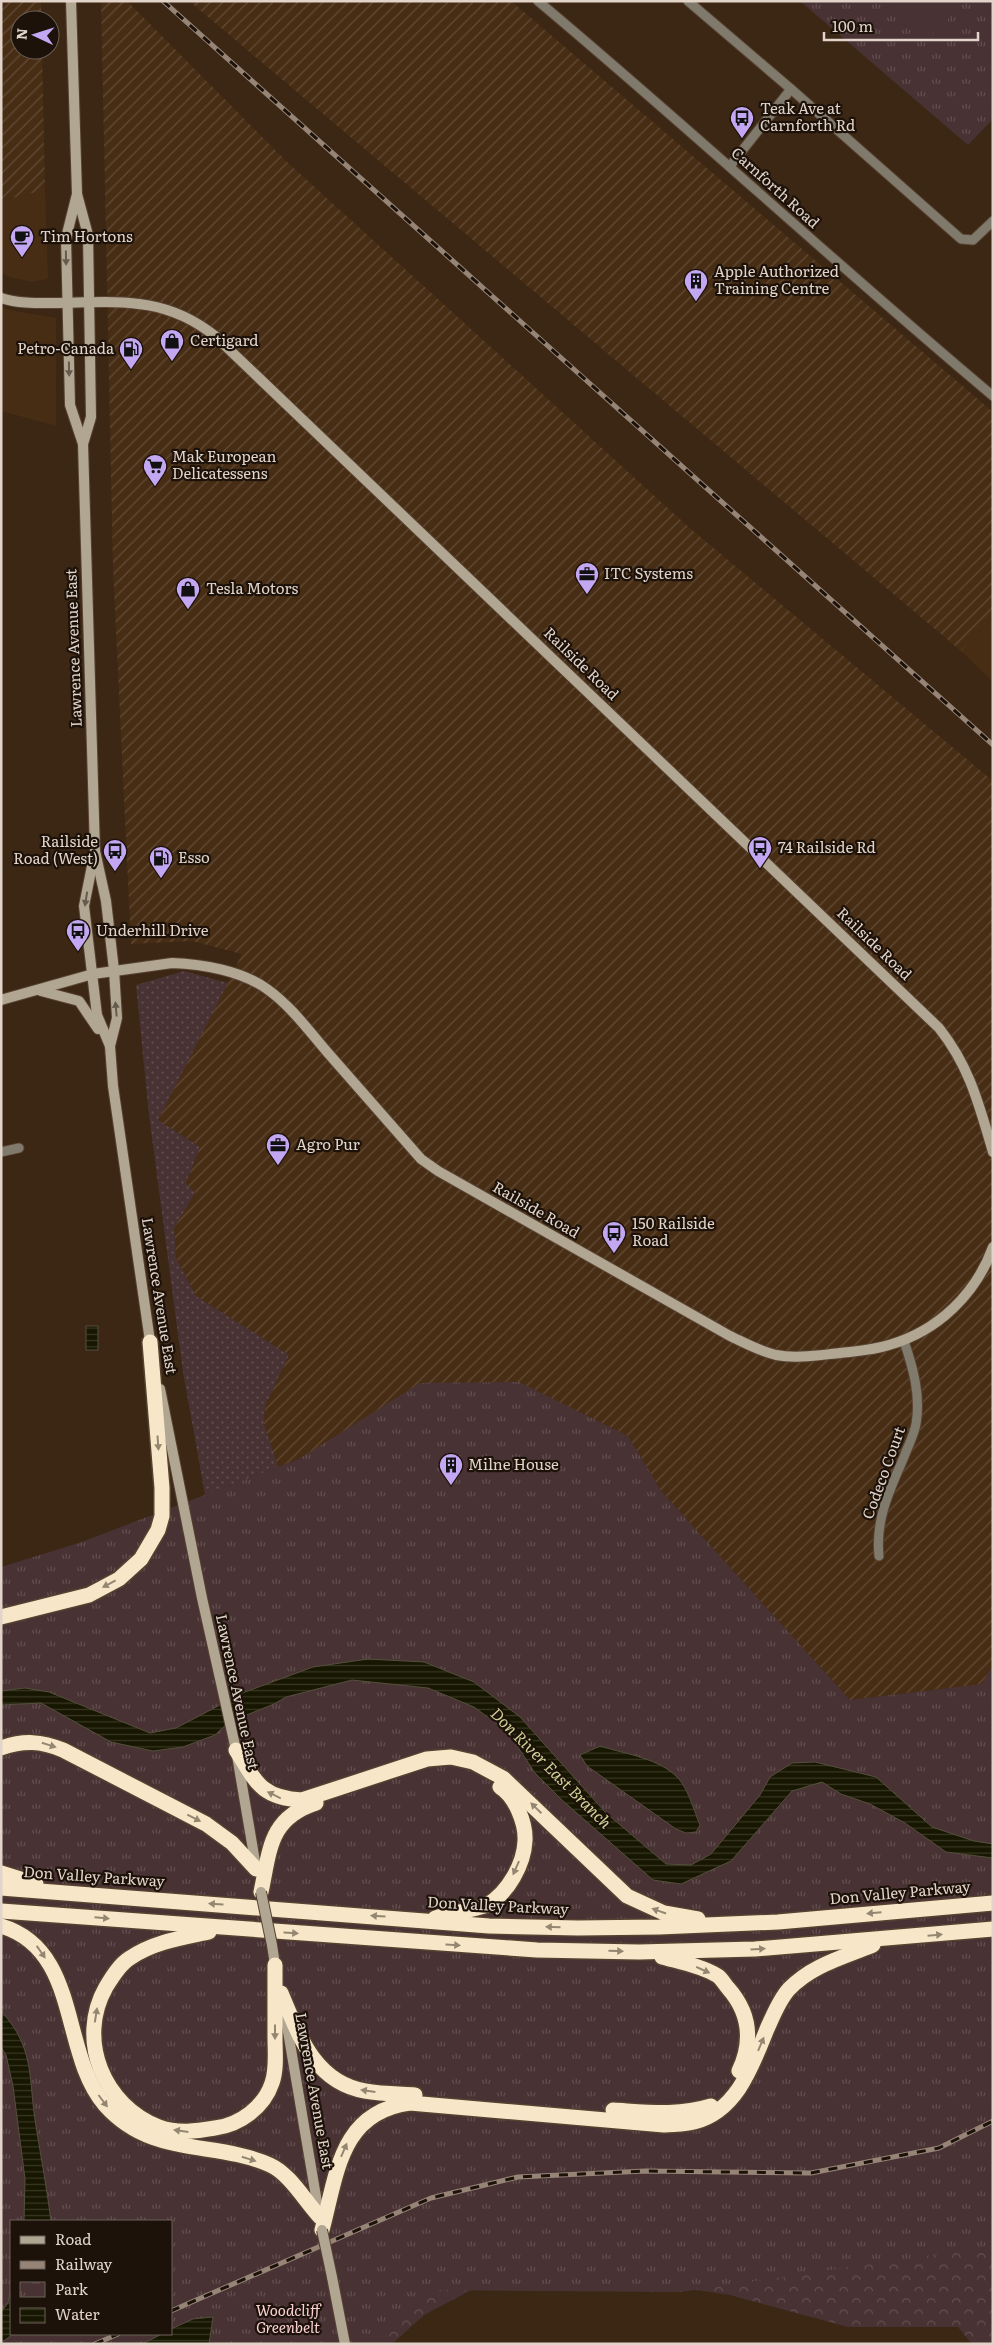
<svg xmlns="http://www.w3.org/2000/svg" width="994" height="2345" font-family="Literata,serif">
  <defs>
    <pattern id="industrial-furrows" width="10" height="10" patternUnits="userSpaceOnUse" patternTransform="scale(1.25)"><rect width="10" height="10" fill="#482d15"/><path d="M-1 1l2-2M0 10L10 0M9 11l2-2" fill="none" stroke="#624b36"/></pattern>
    <pattern id="grass-dots" width="8" height="8" patternUnits="userSpaceOnUse" patternTransform="scale(1.25)"><rect width="8" height="8" fill="#493234"/><path d="M2 2h.1M6 6h.1" fill="none" stroke="#634f50" stroke-width="1.8" stroke-linecap="round"/></pattern>
    <pattern id="forest-crowns" width="20" height="18" patternUnits="userSpaceOnUse" patternTransform="scale(1.25)"><rect width="20" height="18" fill="#493234"/><path d="M2 6a3 3 0 1 1 6 0M12 15a3 3 0 1 1 6 0" fill="none" stroke="#634f50"/></pattern>
    <pattern id="park-tufts" width="24" height="20" patternUnits="userSpaceOnUse" patternTransform="scale(1.25)"><rect width="24" height="20" fill="#493234"/><path d="M3 7l-1-3M5 7V3M7 7l1-3M15 17l-1-3M17 17v-4M19 17l1-3" fill="none" stroke="#634f50"/></pattern>
    <pattern id="water-rules" width="6" height="5" patternUnits="userSpaceOnUse" patternTransform="scale(1.25)"><rect width="6" height="5" fill="#171600"/><path d="M0 2.5h6" fill="none" stroke="#383724"/></pattern>
  </defs>
  <rect width="100%" height="100%" fill="#3c2614"/>
  <g fill="#482d15">
    <polygon points="45,190 48,279 32,282 10,277 1,273 1,201"/>
    <polygon points="1,306 9,310 56,318 56,426 1,411"/>
    <polygon points="993,616 993,682 961,651"/>
  </g>
  <g fill="url(#industrial-furrows)">
    <polygon points="1,1 41,1 41,20 20,20 20,50 42,50 45,190 1,201"/>
    <polygon points="101,1 127,1 286,161 692,530 993,781 993,1665 982,1684 850,1700 661,1491 628,1436 299,1459 278,1467 264,1424 265,1406 289,1355 196,1296 176,1258 174,1228 195,1193 186,1183 200,1147 158,1120 242,954 192,941 131,944 113,567"/>
    <polygon points="189,1 511,1 993,412 993,616 961,651"/>
  </g>
  <polygon fill="url(#grass-dots)" points="184,971 228,983 158,1120 200,1147 186,1183 195,1193 174,1228 176,1258 196,1296 289,1355 265,1406 264,1424 278,1467 205,1495 183,1372 149,1115 136,985"/>
  <polygon fill="url(#forest-crowns)" points="993,2189 993,2344 972,2344 958,2327 848,2327 730,2295 577,2272 490,2280 424,2315 392,2344 369,2344 407,2231"/>
  <g fill="url(#park-tufts)" fill-rule="evenodd">
    <polygon points="800,1 993,1 993,119 968,145"/>
    <path d="M 519,1382 L 628,1436 L 661,1491 L 850,1700 L 982,1684 L 993,1665 L 993,2246 L 680,2292 L 425,2290 L 369,2344 L 1,2344 L 1,1567 L 79,1543 L 299,1459 L 420,1383 ZM 11,2221 L 171,2221 L 171,2334 L 11,2334 Z"/>
  </g>
  <polygon fill="#493234" points="883,1 955,1 941,38"/>
  <g fill="url(#water-rules)" stroke="#544f3c">
    <rect x="86" y="1326" width="12" height="24"/>
    <polygon points="368,1659 424,1662 474,1682 520,1717 605,1812 666,1864 691,1865 711,1854 760,1795 770,1777 792,1763 815,1762 876,1777 932,1827 974,1841 993,1844 993,1858 946,1852 905,1823 870,1804 841,1794 822,1782 792,1791 731,1861 681,1884 653,1880 562,1800 535,1773 508,1732 474,1707 428,1688 352,1680 286,1697 274,1704 229,1722 215,1735 183,1747 153,1751 111,1742 41,1703 1,1705 1,1691 25,1688 49,1692 150,1733 176,1728 245,1692 313,1667"/>
    <path d="M 600,1746 C 625,1754 660,1758 679,1779 C 689,1791 694,1811 700,1825 L 696,1832 L 686,1833 L 676,1829 L 587,1766 L 580,1755 Z"/>
    <path d="M 1,2011 C 36,2049 28,2080 36,2126 C 41,2158 47,2189 51,2221 L 24,2221 L 25,2179 L 13,2086 L 6,2055 L 1,2047 Z"/>
    <polygon points="11,2289 11,2334 13,2334 1,2343 1,2312 8,2303"/>
    <polygon points="213,2317 209,2344 142,2344 162,2334 171,2334 171,2329 193,2319"/>
  </g>
  <g fill="none" stroke-linecap="round" stroke-linejoin="round">
    <g stroke="#574231" stroke-width="11">
      <g id="street">
        <path d="M 538,1 C 692,130 839,267 993,396"/>
        <polyline points="688,1 791,89 961,239 973,240 993,221"/>
        <polyline points="730,166 791,89"/>
        <polyline points="1,1152 19,1148"/>
        <path d="M 879,1556 C 875,1520 890,1489 904,1457 C 908,1446 914,1435 916,1424 C 921,1395 913,1368 904,1341"/>
      </g>
    </g>
    <g stroke="#574231" stroke-width="12">
      <g id="secondary">
        <polyline points="71,1 77,194 88,235 91,417 83,444"/>
        <polyline points="77,194 66,238 70,405 83,444 95,851 106,901 114,970 117,1018 110,1046 113,1086 151,1348"/>
        <path d="M 1,298 C 19,304 40,303 58,303 C 119,302 165,296 215,336 L 939,1028 C 970,1067 979,1105 993,1152"/>
        <polyline points="94,856 84,906 97,1015 110,1046"/>
        <polyline points="41,991 79,1001 98,1029"/>
        <path d="M 1,1000 L 93,974 L 172,963 C 203,964 242,971 267,989 C 291,1006 309,1031 328,1053 C 359,1088 390,1124 421,1159 L 438,1171 L 730,1336 C 745,1343 759,1351 776,1355 C 796,1359 820,1355 840,1353 C 857,1351 874,1350 889,1345 C 938,1331 976,1294 993,1247"/>
        <polyline points="160,1389 202,1598 236,1750 256,1867"/>
        <polyline points="272,1945 276,1971"/>
        <polyline points="285,2014 319,2214"/>
        <polyline points="332,2277 345,2344"/>
      </g>
    </g>
    <g stroke="#574231" stroke-width="18">
      <g id="highway">
        <polyline points="1,1617 89,1595 119,1579 141,1559 158,1530 162,1516 162,1488 150,1342"/>
        <path d="M 1,1748 C 24,1740 41,1741 63,1750 L 206,1824 L 232,1843 L 256,1869"/>
        <path d="M 236,1750 C 256,1782 261,1798 302,1800 L 427,1759 L 451,1757 L 473,1762 L 503,1778 L 627,1896 L 664,1913 L 698,1919"/>
        <polyline points="1,1873 36,1884"/>
        <polyline points="1,1888 489,1926 578,1928 659,1927 778,1922 993,1903"/>
        <path d="M 261,1892 C 270,1850 269,1818 316,1803"/>
        <polyline points="1,1911 537,1950 639,1952 755,1949 993,1929"/>
        <path d="M 435,1918 C 447,1914 478,1909 487,1905 C 508,1893 524,1864 525,1841 C 526,1823 515,1796 500,1787"/>
        <path d="M 1,1926 C 81,1950 60,2053 105,2105 C 152,2158 214,2140 270,2165 C 290,2174 305,2201 320,2217"/>
        <path d="M 209,1932 C 181,1938 154,1942 130,1958 C 120,1964 112,1977 106,1987 C 76,2040 104,2106 159,2127 C 178,2134 197,2131 215,2128 C 240,2125 264,2107 272,2083 C 277,2069 275,2052 275,2038 C 275,2014 275,1990 275,1965"/>
        <path d="M 662,1957 C 680,1962 702,1966 718,1976 C 722,1979 725,1985 728,1988 C 750,2013 753,2041 739,2071"/>
        <path d="M 281,1993 C 299,2035 314,2082 365,2091 C 381,2094 399,2094 415,2095"/>
        <path d="M 613,2110 C 647,2112 678,2116 711,2106"/>
        <path d="M 322,2230 C 337,2174 340,2112 410,2103 L 664,2125 C 673,2124 685,2125 694,2122 C 737,2111 752,2066 767,2029 C 773,2016 779,2000 789,1989 C 812,1965 844,1957 873,1945"/>
      </g>
    </g>
    <use href="#street" stroke="#807a6d" stroke-width="9"/>
    <use href="#secondary" stroke="#b0a692" stroke-width="10"/>
    <use href="#highway" stroke="#f7e7c8" stroke-width="15"/>
    <g stroke="#968577" stroke-width="5">
      <g id="rail">
        <polyline points="163,1 993,745"/>
        <polyline points="171,2311 431,2198 518,2177 645,2171 811,2173 939,2148 993,2121"/>
        <polyline points="95,2344 118,2334"/>
      </g>
    </g>
    <use href="#rail" stroke="#1c120a" stroke-width="3" stroke-dasharray="9" stroke-linecap="butt"/>
    <g stroke="#574231" stroke-width="12" stroke-linecap="butt">
      <g id="secondary-bridge">
        <polyline points="261,1892 272,1945"/>
        <polyline points="322,2230 332,2277"/>
      </g>
    </g>
    <use href="#secondary-bridge" stroke="#b0a692" stroke-width="10"/>
  </g>
  <defs><path id="oneway-solid" d="M-6-.8H1V-3.2L6.5 0L1 3.2V.8H-6Z" transform="scale(1.25)"/></defs>
  <g fill="#665c4e">
    <use href="#oneway-solid" transform="translate(66 258) rotate(89)"/>
    <use href="#oneway-solid" transform="translate(69 369) rotate(89)"/>
    <use href="#oneway-solid" transform="translate(86 899) rotate(99)"/>
    <use href="#oneway-solid" transform="translate(116 1009) rotate(-95)"/>
  </g>
  <g fill="#948772">
    <use href="#oneway-solid" transform="translate(158 1443) rotate(86)"/>
    <use href="#oneway-solid" transform="translate(109 1584) rotate(152)"/>
    <use href="#oneway-solid" transform="translate(49 1745) rotate(17)"/>
    <use href="#oneway-solid" transform="translate(274 1795) rotate(-154)"/>
    <use href="#oneway-solid" transform="translate(536 1808) rotate(-136)"/>
    <use href="#oneway-solid" transform="translate(194 1818) rotate(27)"/>
    <use href="#oneway-solid" transform="translate(516 1868) rotate(114)"/>
    <use href="#oneway-solid" transform="translate(216 1904) rotate(-176)"/>
    <use href="#oneway-solid" transform="translate(659 1911) rotate(-161)"/>
    <use href="#oneway-solid" transform="translate(874 1913) rotate(175)"/>
    <use href="#oneway-solid" transform="translate(378 1916) rotate(-176)"/>
    <use href="#oneway-solid" transform="translate(102 1918) rotate(5)"/>
    <use href="#oneway-solid" transform="translate(553 1927) rotate(-179)"/>
    <use href="#oneway-solid" transform="translate(291 1933) rotate(4)"/>
    <use href="#oneway-solid" transform="translate(935 1935) rotate(-5)"/>
    <use href="#oneway-solid" transform="translate(453 1945) rotate(4)"/>
    <use href="#oneway-solid" transform="translate(758 1949) rotate(-4)"/>
    <use href="#oneway-solid" transform="translate(616 1951) rotate(1)"/>
    <use href="#oneway-solid" transform="translate(41 1952) rotate(55)"/>
    <use href="#oneway-solid" transform="translate(703 1970) rotate(24)"/>
    <use href="#oneway-solid" transform="translate(96 2015) rotate(-81)"/>
    <use href="#oneway-solid" transform="translate(275 2032) rotate(90)"/>
    <use href="#oneway-solid" transform="translate(761 2044) rotate(-67)"/>
    <use href="#oneway-solid" transform="translate(368 2091) rotate(-172)"/>
    <use href="#oneway-solid" transform="translate(103 2101) rotate(53)"/>
    <use href="#oneway-solid" transform="translate(181 2131) rotate(-172)"/>
    <use href="#oneway-solid" transform="translate(344 2150) rotate(-67)"/>
    <use href="#oneway-solid" transform="translate(249 2159) rotate(17)"/>
  </g>
  <defs>
    <g id="bus-pin" transform="scale(1.25)"><path d="M0 17L-7.5 6A9.5 9.5 0 1 1 7.5 6Z" fill="#c3a7f2" stroke="#1c120a"/><path d="M-5-6H5V4H4V6H2V4H-2V6H-4V4H-5ZM-3.5-4V0h7V-4ZM-3.5 1.2v1.5H-2V1.2ZM2 1.2v1.5H3.5V1.2Z" fill="#111"/></g>
    <g id="cafe-pin" transform="scale(1.25)"><path d="M0 17L-7.5 6A9.5 9.5 0 1 1 7.5 6Z" fill="#c3a7f2" stroke="#1c120a"/><path d="M-5.5-4.5H6V0H3Q3 3.5 0 3.5H-2.5Q-5.5 3.5-5.5 0ZM3-3.2v2h1.7v-2ZM-6 4.5H4V6H-6Z" fill="#111"/></g>
    <g id="building-pin" transform="scale(1.25)"><path d="M0 17L-7.5 6A9.5 9.5 0 1 1 7.5 6Z" fill="#c3a7f2" stroke="#1c120a"/><path d="M-4-6H4V6H1V3H-1V6H-4ZM-2.5-4.3h1.7v1.8h-1.7ZM.8-4.3h1.7v1.8H.8ZM-2.5-1h1.7V.8h-1.7ZM.8-1h1.7V.8H.8Z" fill="#111"/></g>
    <g id="shop-pin" transform="scale(1.25)"><path d="M0 17L-7.5 6A9.5 9.5 0 1 1 7.5 6Z" fill="#c3a7f2" stroke="#1c120a"/><path d="M-5-2.5h2.3a2.7 3.5 0 0 1 5.4 0H5L5.5 6h-11ZM-1.5-2.5h3a1.5 2.3 0 0 0-3 0Z" fill="#111"/></g>
    <g id="fuel-pin" transform="scale(1.25)"><path d="M0 17L-7.5 6A9.5 9.5 0 1 1 7.5 6Z" fill="#c3a7f2" stroke="#1c120a"/><path d="M-5.5-6h7V0h2V4h1.3V-2.5L3-4.5l.8-.8L6-3V5H2.5V1h-1V6h-7ZM-4.2-4.7v3.2H.2V-4.7Z" fill="#111"/></g>
    <g id="supermarket-pin" transform="scale(1.25)"><path d="M0 17L-7.5 6A9.5 9.5 0 1 1 7.5 6Z" fill="#c3a7f2" stroke="#1c120a"/><path d="M-6-5.5h2.5l.6 2H6L4.5 2H-2.5L-4.4-4H-6ZM-1.5 3.2a1.3 1.3 0 1 0 .1 0ZM3 3.2a1.3 1.3 0 1 0 .1 0Z" fill="#111"/></g>
    <g id="office-pin" transform="scale(1.25)"><path d="M0 17L-7.5 6A9.5 9.5 0 1 1 7.5 6Z" fill="#c3a7f2" stroke="#1c120a"/><path d="M-6-3h4V-5.5h4V-3h4V5H-6ZM-1-4.5V-3h2v-1.5ZM-6 0V1H6V0Z" fill="#111"/></g>
  </defs>
  <g fill-rule="evenodd">
    <use href="#bus-pin" x="742" y="118"/>
    <use href="#cafe-pin" x="22" y="237"/>
    <use href="#building-pin" x="696" y="281"/>
    <use href="#shop-pin" x="172" y="341"/>
    <use href="#fuel-pin" x="131" y="349"/>
    <use href="#supermarket-pin" x="155" y="466"/>
    <use href="#office-pin" x="587" y="574"/>
    <use href="#shop-pin" x="188" y="589"/>
    <use href="#bus-pin" x="760" y="848"/>
    <use href="#bus-pin" x="115" y="851"/>
    <use href="#fuel-pin" x="161" y="858"/>
    <use href="#bus-pin" x="78" y="931"/>
    <use href="#office-pin" x="278" y="1145"/>
    <use href="#bus-pin" x="614" y="1233"/>
    <use href="#building-pin" x="451" y="1465"/>
  </g>
  <g text-anchor="middle" stroke-width="4.5" stroke-linejoin="round" paint-order="stroke">
    <g font-size="15" fill="#e2d4c9" stroke="#1c120a" text-anchor="start">
      <text x="760" y="114">Teak Ave at<tspan x="760" dy="17">Carnforth Rd</tspan></text>
      <text x="40" y="242">Tim Hortons</text>
      <text x="714" y="277">Apple Authorized<tspan x="714" dy="17">Training Centre</tspan></text>
      <text x="190" y="346">Certigard</text>
      <text x="114" y="354" text-anchor="end">Petro-Canada</text>
      <text x="172" y="462">Mak European<tspan x="172" dy="17">Delicatessens</tspan></text>
      <text x="604" y="579">ITC Systems</text>
      <text x="206" y="594">Tesla Motors</text>
      <text x="98" y="847" text-anchor="end">Railside<tspan x="98" dy="17">Road (West)</tspan></text>
      <text x="778" y="853">74 Railside Rd</text>
      <text x="178" y="863">Esso</text>
      <text x="96" y="936">Underhill Drive</text>
      <text x="296" y="1150">Agro Pur</text>
      <text x="632" y="1229">150 Railside<tspan x="632" dy="17">Road</tspan></text>
      <text x="468" y="1470">Milne House</text>
    </g>
    <g font-size="15" fill="#e2d4c9" stroke="#1c120a">
      <text transform="translate(775 188) rotate(42)" y="5">Carnforth Road</text>
      <text transform="translate(74 648) rotate(-92)" y="5">Lawrence Avenue East</text>
      <text transform="translate(581 664) rotate(44)" y="5">Railside Road</text>
      <text transform="translate(874 944) rotate(44)" y="5">Railside Road</text>
      <text transform="translate(536 1210) rotate(30)" y="5">Railside Road</text>
      <text transform="translate(159 1296) rotate(81)" y="5">Lawrence Avenue East</text>
      <text transform="translate(884 1473) rotate(-70)" y="5">Codeco Court</text>
      <text transform="translate(237 1692) rotate(78)" y="5">Lawrence Avenue East</text>
      <text transform="translate(94 1877) rotate(4)" y="5">Don Valley Parkway</text>
      <text transform="translate(900 1893) rotate(-5)" y="5">Don Valley Parkway</text>
      <text transform="translate(498 1906) rotate(3)" y="5">Don Valley Parkway</text>
      <text transform="translate(314 2091) rotate(80)" y="5">Lawrence Avenue East</text>
    </g>
    <g font-size="15" font-style="italic" fill="#fad1d4" stroke="#1c120a">
      <text x="288" y="2316">Woodcliff<tspan x="288" dy="17">Greenbelt</tspan></text>
    </g>
    <g font-size="16" font-style="italic" fill="#d0d195" stroke="#1c120a">
      <text transform="translate(551 1768) rotate(45)" y="6">Don River East Branch</text>
    </g>
  </g>
  <rect width="994" height="2345" fill="none" stroke="#e2d4c9" stroke-width="5"/>
  <rect x="10" y="2220" width="162" height="115" fill="#1c120a" stroke="#6b6056"/>
  <rect x="20" y="2236" width="25" height="8" fill="#b0a692" stroke="#6b6056"/>
  <text x="55" y="2245" font-size="15" fill="#e2d4c9">Road</text>
  <rect x="20" y="2261" width="25" height="8" fill="#968577" stroke="#6b6056"/>
  <text x="55" y="2270" font-size="15" fill="#e2d4c9">Railway</text>
  <rect x="20" y="2282" width="25" height="15" fill="url(#park-tufts)" stroke="#6b6056"/>
  <text x="55" y="2295" font-size="15" fill="#e2d4c9">Park</text>
  <rect x="20" y="2308" width="25" height="15" fill="url(#water-rules)" stroke="#6b6056"/>
  <text x="55" y="2320" font-size="15" fill="#e2d4c9">Water</text>
  <g transform="translate(35 35) rotate(274)"><circle r="24" fill="#1c120a" stroke="#6b6056"/>
  <path d="M0-4L9 19L0 12L-9 19Z" fill="#c3a7f2"/>
  <text y="-8" font-size="14" font-weight="bold" text-anchor="middle" fill="#e2d4c9">N</text>
  </g>
  <path d="M824 32v8h154v-8" fill="none" stroke="#e2d4c9" stroke-width="2.5"/>
  <text x="832" y="32" font-size="15" fill="#e2d4c9" stroke="#1c120a" stroke-width="4" paint-order="stroke">100 m</text>
</svg>
